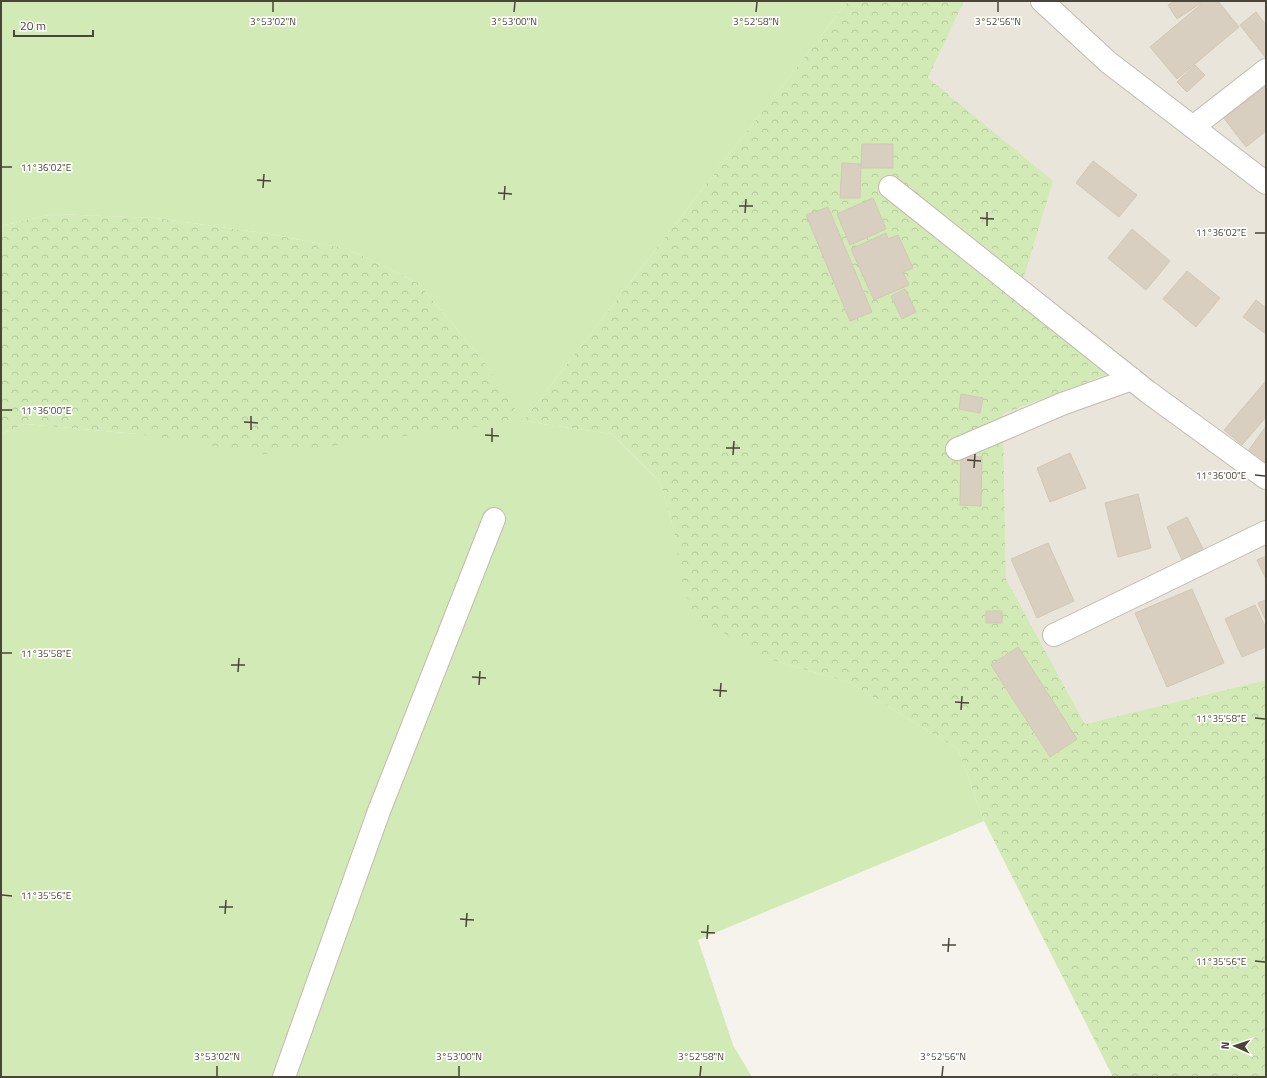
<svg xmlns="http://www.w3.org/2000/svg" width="1267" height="1078" font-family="'Titillium Web',sans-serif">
  <defs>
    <pattern id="forest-crowns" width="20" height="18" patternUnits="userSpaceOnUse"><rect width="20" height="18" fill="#d2eab5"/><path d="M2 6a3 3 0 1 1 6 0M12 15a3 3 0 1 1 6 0" fill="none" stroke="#b6ca9c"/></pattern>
  </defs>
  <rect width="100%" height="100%" fill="#f6f3ec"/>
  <polygon fill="#eae5da" points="964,1 1266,1 1266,680 1085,724 1006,579 1003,414 1121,369 1018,296 928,78"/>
  <polygon fill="#d2eab5" points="1,1 848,1 523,421 612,434 660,482 674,530 768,659 848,682 958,749 984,821 698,940 733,1045 752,1077 1,1077 1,434 25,424 138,434 522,421 482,359 418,283 348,249 264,233 156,218 53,214 1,226"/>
  <polygon fill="url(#forest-crowns)" points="848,1 964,1 928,78 1053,181 1018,296 1121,369 1003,414 1006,579 1085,724 1266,680 1266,1077 1113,1077 984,821 958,749 848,682 768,659 696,617 683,588 674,530 660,482 612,434 523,421 265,454 138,434 25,424 1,434 1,226 53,214 156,218 264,233 348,249 418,283 482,359 523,421"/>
  <g fill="#d8cfc1" stroke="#d3c7b4">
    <polygon points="1172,1 1204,1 1177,19 1168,5 1173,2"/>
    <polygon points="1205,1 1218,1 1239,27 1177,79 1150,47"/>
    <polygon points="1256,12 1266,25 1266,56 1265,57 1240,25"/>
    <polygon points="1195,65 1205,75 1187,92 1177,82"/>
    <polygon points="1266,86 1266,131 1246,147 1224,118"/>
    <polygon points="862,144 893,144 893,168 861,168"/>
    <polygon points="1093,161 1137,195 1119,217 1076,183"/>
    <polygon points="842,163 861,164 860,198 840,198"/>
    <polygon points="873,198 886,229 850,245 837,214"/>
    <polygon points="828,207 872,312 850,321 806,215"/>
    <polygon points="1132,229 1170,261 1146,290 1108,258"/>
    <polygon points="886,233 888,239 898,235 913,268 903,272 909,285 874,300 851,249"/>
    <polygon points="1187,271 1220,298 1196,327 1163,299"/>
    <polygon points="905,289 916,312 902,319 891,296"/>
    <polygon points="1256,300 1266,308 1266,334 1243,317"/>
    <polygon points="1266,381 1266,417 1242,445 1224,430"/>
    <polygon points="961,394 983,398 980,413 959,409"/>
    <polygon points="1266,426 1266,468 1246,454"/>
    <polygon points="1070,453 1086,488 1050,502 1037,468"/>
    <polygon points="961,456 982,457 981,506 960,505"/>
    <polygon points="1138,494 1151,548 1118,557 1105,503"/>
    <polygon points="1187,517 1204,551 1183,562 1167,527"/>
    <polygon points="1048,543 1074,601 1037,618 1011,559"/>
    <polygon points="1266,556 1266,579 1257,560"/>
    <polygon points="1192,589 1224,663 1167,687 1135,613"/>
    <polygon points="1266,600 1266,621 1258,603"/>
    <polygon points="1255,605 1266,628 1266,647 1242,657 1225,619"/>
    <rect x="986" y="611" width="16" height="12"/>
    <polygon points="1018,647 1077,739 1050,757 991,665"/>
  </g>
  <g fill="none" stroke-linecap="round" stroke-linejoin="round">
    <g stroke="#c2bbae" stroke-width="24">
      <g id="street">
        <polyline points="1042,1 1108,62 1266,183"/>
        <polyline points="1193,127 1266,70"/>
        <polyline points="890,187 1148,392 1266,478"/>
        <polyline points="957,449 1062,404 1132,379"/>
        <polyline points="1054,635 1266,532"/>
        <polyline points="284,1077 379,811 494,519"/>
      </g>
    </g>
    <use href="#street" stroke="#fff" stroke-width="22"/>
  </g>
  <path fill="none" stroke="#4b4439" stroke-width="1.5" d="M 273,12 L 273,2M 514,12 L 515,2M 756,12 L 757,2M 998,12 L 998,2M 2,167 L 12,167M 257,180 L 271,181M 263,188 L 264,174M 498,193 L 512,194M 504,200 L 505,186M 739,206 L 753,206M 745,213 L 746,199M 980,218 L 994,219M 987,226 L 987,212M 1255,233 L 1265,233M 2,410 L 12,410M 244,422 L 258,423M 251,430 L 251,416M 485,435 L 499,436M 492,442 L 492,428M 726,448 L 740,448M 733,455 L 734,441M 967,460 L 981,461M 974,468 L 975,454M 1255,475 L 1265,476M 2,653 L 12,653M 231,665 L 245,665M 238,672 L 239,658M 472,677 L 486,678M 479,685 L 480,671M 713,690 L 727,691M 720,697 L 721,683M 955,702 L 969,703M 961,710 L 962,696M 1255,718 L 1265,719M 2,895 L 12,896M 219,907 L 233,907M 225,914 L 226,900M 460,919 L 474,920M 466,927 L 467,913M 701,932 L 715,933M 707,939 L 708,925M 942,945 L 956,945M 948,952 L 949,938M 1255,961 L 1265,962M 217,1076 L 217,1066M 459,1076 L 459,1066M 700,1076 L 701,1066M 942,1076 L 943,1066"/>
  <g font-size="10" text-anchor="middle" fill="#4b4439" stroke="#fff" stroke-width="3.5" stroke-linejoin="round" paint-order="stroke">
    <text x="273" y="25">3°53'02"N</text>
    <text x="514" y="25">3°53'00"N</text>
    <text x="756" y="25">3°52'58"N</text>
    <text x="998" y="25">3°52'56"N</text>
    <text x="46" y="171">11°36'02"E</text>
    <text x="1221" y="236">11°36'02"E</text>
    <text x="46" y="414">11°36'00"E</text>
    <text x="1221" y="479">11°36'00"E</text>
    <text x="46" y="657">11°35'58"E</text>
    <text x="1221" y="722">11°35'58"E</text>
    <text x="46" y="899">11°35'56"E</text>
    <text x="1221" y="965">11°35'56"E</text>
    <text x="217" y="1060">3°53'02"N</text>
    <text x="459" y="1060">3°53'00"N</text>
    <text x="701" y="1060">3°52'58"N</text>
    <text x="943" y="1060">3°52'56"N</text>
  </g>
  <rect width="1267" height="1078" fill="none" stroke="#4b4439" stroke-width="4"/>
  <g transform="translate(1235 1046) rotate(273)" stroke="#ffffff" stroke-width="3" paint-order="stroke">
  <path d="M0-3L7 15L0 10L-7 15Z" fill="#4b4439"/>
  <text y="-6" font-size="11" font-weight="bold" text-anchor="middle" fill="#4b4439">N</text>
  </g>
  <path d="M14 30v6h79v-6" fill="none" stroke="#4b4439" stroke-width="2"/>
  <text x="20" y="30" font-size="12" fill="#4b4439" stroke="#ffffff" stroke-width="3" paint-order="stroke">20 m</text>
</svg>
